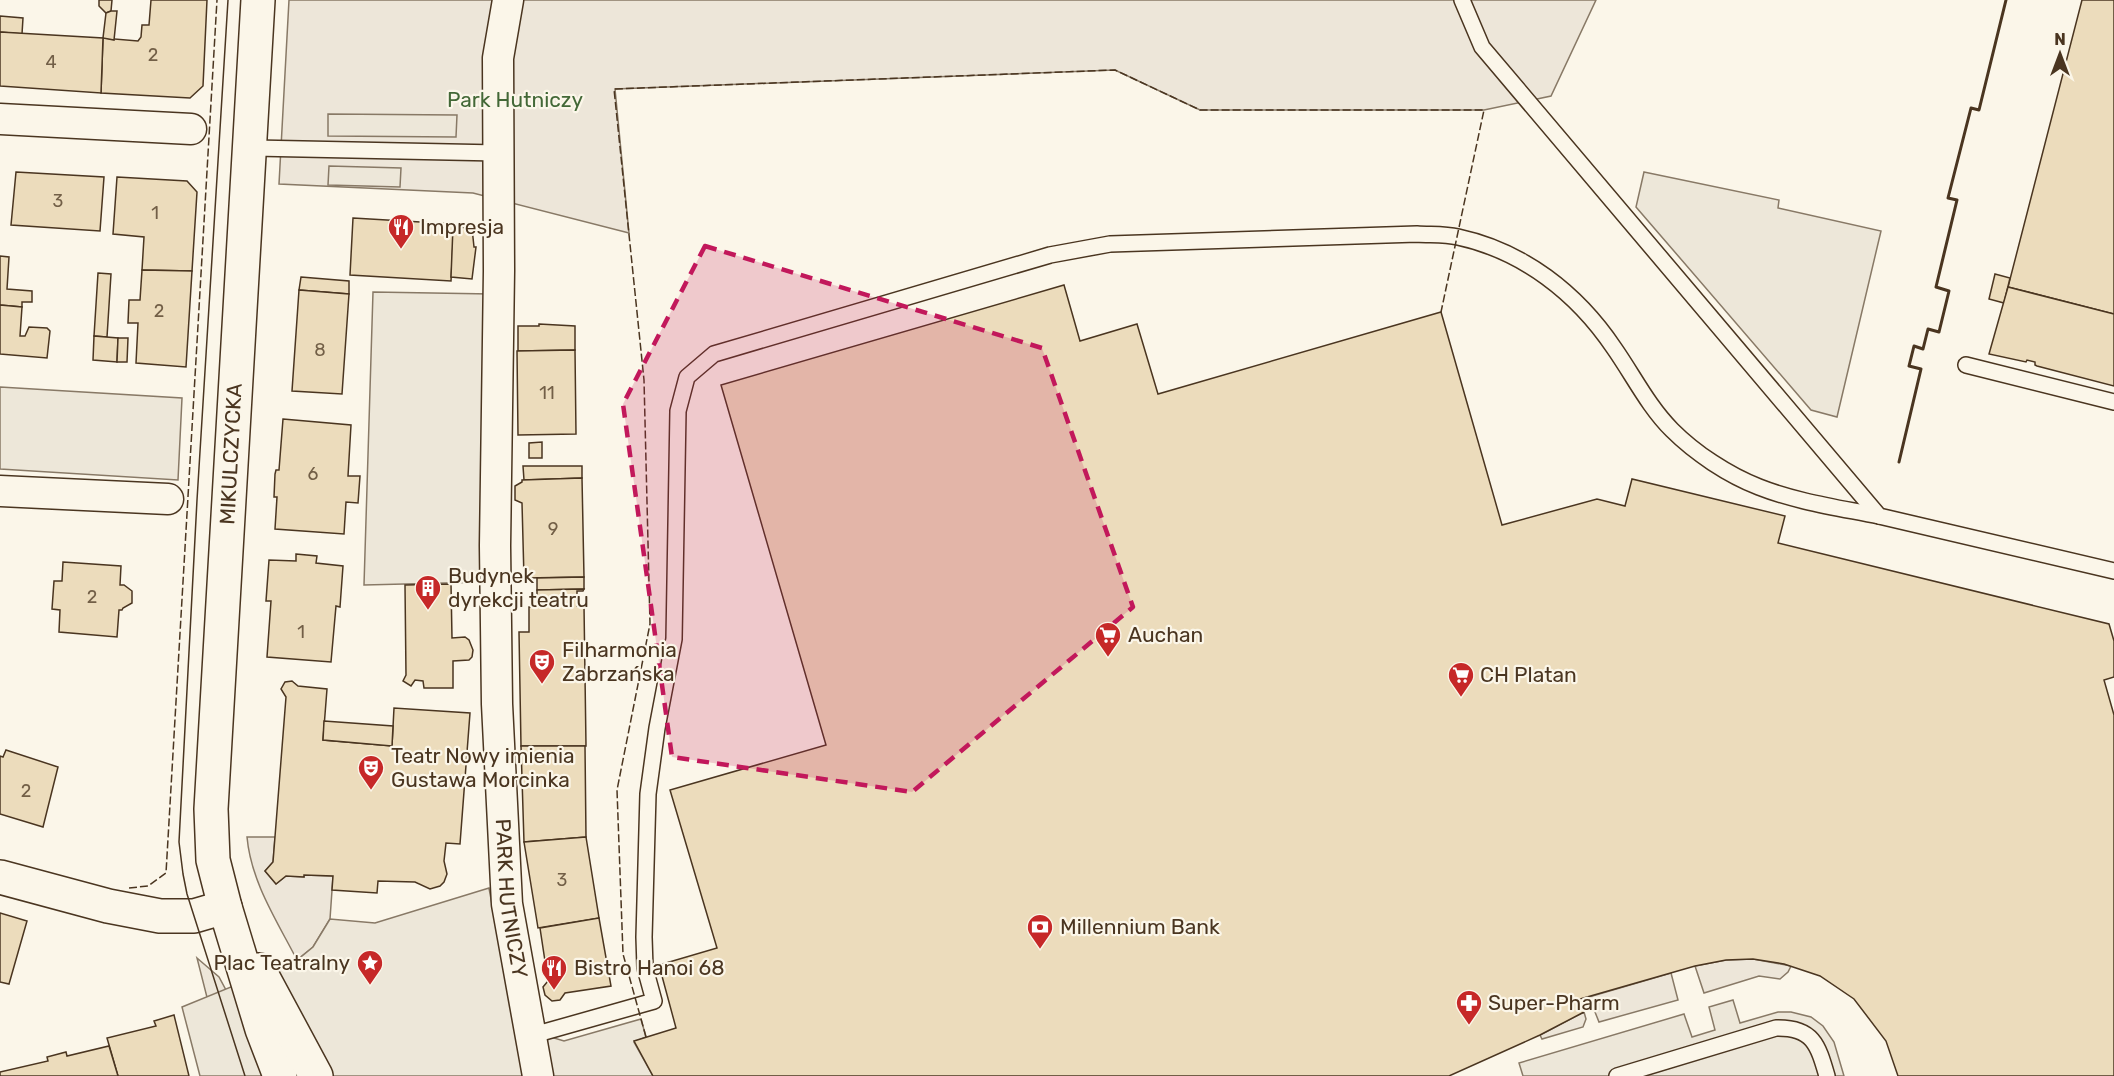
<svg xmlns="http://www.w3.org/2000/svg" width="2114" height="1076" font-family="Rubik,sans-serif">
  <rect width="100%" height="100%" fill="#fbf6e9"/>
  <g fill="#ede6d9" stroke="#887966" stroke-width="1.5">
    <polygon points="289,0 1596,0 1551,96 1484,110 1200,110 1115,70 615,89 629,233 473,193 279,184"/>
    <path d="M 247,837 L 275,837 L 273,862 L 265,871 L 276,884 L 286,876 L 304,877 L 304,875 L 333,876 L 330,919 L 313,947 L 297,960 C 277,921 251,882 247,837 Z"/>
    <polygon points="197,958 219,977 227,992 227,1076"/>
    <polygon points="1753,959 1791,966 1788,972 1780,979 1759,976 1704,993 1695,966 1726,960"/>
    <polygon points="1671,973 1678,1000 1599,1022 1589,997"/>
    <polygon points="1584,1012 1586,1019 1583,1027 1542,1039 1540,1035"/>
  </g>
  <g fill="#ede7d9" stroke="#887966" stroke-width="1.5">
    <polygon points="328,114 457,115 456,137 328,136"/>
    <polygon points="329,166 401,168 400,187 328,185"/>
    <polygon points="1644,172 1779,200 1778,208 1881,231 1837,417 1811,410 1636,207"/>
    <polygon points="373,292 491,294 486,582 364,585"/>
    <polygon points="0,387 182,398 178,480 0,469"/>
    <polygon points="489,888 514,1026 564,1041 641,1019 646,1037 634,1042 653,1076 200,1076 182,1007 297,960 313,947 330,919 375,923"/>
    <polygon points="1733,1000 1740,1023 1778,1012 1791,1012 1811,1017 1823,1026 1834,1042 1844,1076 1523,1076 1519,1063 1684,1014 1692,1037 1715,1030 1709,1007"/>
  </g>
  <g fill="#ecdcbc" stroke="#4a3520" stroke-width="1.5">
    <polygon points="99,0 112,0 111,11 106,13 99,6"/>
    <polygon points="151,0 207,0 203,86 190,98 101,93 103,38 138,41 141,37 142,25 149,25"/>
    <polygon points="2082,0 2114,0 2114,314 2008,287"/>
    <polygon points="111,11 117,11 114,40 103,38 106,13"/>
    <polygon points="0,16 23,18 22,34 0,32"/>
    <polygon points="0,32 103,38 101,93 0,86"/>
    <polygon points="16,172 104,177 100,231 11,225"/>
    <polygon points="117,177 187,181 197,192 192,271 142,270 144,237 113,234"/>
    <polygon points="353,218 454,224 451,281 350,275"/>
    <polygon points="453,227 472,228 474,247 476,247 472,279 451,277"/>
    <polygon points="0,256 9,257 7,289 32,291 32,302 22,302 22,307 0,305"/>
    <polygon points="142,270 192,271 186,367 136,363 138,323 128,323 129,300 140,300"/>
    <polygon points="98,273 111,274 107,337 94,336"/>
    <polygon points="1995,274 2010,278 2004,303 1989,299"/>
    <polygon points="301,277 349,281 349,294 299,290"/>
    <polygon points="1064,285 1080,341 1137,324 1158,394 1441,312 1502,525 1597,499 1625,506 1632,479 1785,516 1778,543 2109,624 2114,641 2114,677 2104,680 2114,715 2114,1076 1898,1076 1886,1041 1854,999 1820,976 1784,964 1753,959 1726,960 1695,966 1580,999 1584,1012 1540,1035 1449,1076 653,1076 634,1041 676,1028 659,965 717,948 670,790 826,745 721,385"/>
    <polygon points="2008,287 2114,314 2114,386 2037,366 2035,365 2035,362 2027,360 2026,362 1989,354"/>
    <polygon points="299,290 349,294 342,394 292,391"/>
    <polygon points="0,305 22,307 20,336 25,336 29,327 47,328 50,331 47,358 0,354"/>
    <polygon points="539,324 575,326 575,350 518,351 518,326 539,326"/>
    <polygon points="94,336 118,338 117,362 93,360"/>
    <polygon points="118,338 128,338 127,362 117,362"/>
    <polygon points="575,350 576,434 518,435 517,351"/>
    <polygon points="283,419 351,425 348,476 360,476 358,503 346,502 344,534 275,529 277,497 274,497 275,474 276,470 279,470"/>
    <polygon points="542,442 542,458 529,458 529,443"/>
    <polygon points="523,466 582,466 582,478 524,480"/>
    <polygon points="582,478 584,577 524,578 522,503 515,500 515,486 522,482 522,480"/>
    <polygon points="296,554 317,556 316,563 343,566 340,607 336,606 331,662 267,657 271,601 266,601 269,560 296,561"/>
    <polygon points="63,562 121,566 120,585 124,585 132,591 132,603 123,608 122,610 119,610 117,637 59,632 60,610 52,609 54,581 62,581"/>
    <polygon points="584,577 584,589 537,590 537,578"/>
    <polygon points="451,584 452,638 465,637 469,640 473,650 472,657 469,660 453,661 453,688 424,688 423,681 415,680 411,686 403,681 406,675 405,585"/>
    <polygon points="584,589 583,591 577,591 577,606 584,606 586,746 521,746 519,632 529,632 529,607 537,607 537,590"/>
    <polygon points="292,681 298,686 327,689 323,740 392,746 394,708 470,713 460,844 446,843 444,861 447,874 444,882 440,886 430,889 415,882 378,881 377,893 332,890 333,876 304,875 304,877 286,876 276,884 265,871 273,862 286,697 281,689 285,682"/>
    <polygon points="324,721 393,726 392,746 323,740"/>
    <polygon points="521,746 585,746 586,837 524,842"/>
    <polygon points="6,750 58,767 43,827 0,814 0,756 3,757"/>
    <polygon points="586,837 599,918 538,928 524,842"/>
    <polygon points="0,913 27,921 9,984 0,982"/>
    <polygon points="599,918 611,986 565,993 560,1000 552,1001 545,995 543,987 548,981 540,928"/>
    <polygon points="174,1015 189,1076 118,1076 107,1038 156,1026 154,1021"/>
    <polygon points="109,1046 118,1076 0,1076 0,1072 48,1061 47,1057 66,1052 67,1056"/>
  </g>
  <g fill="none" stroke-linecap="round" stroke-linejoin="round">
    <g stroke="#4a3520" stroke-width="18">
      <g id="lane">
        <polyline points="1462,0 1482,47 1879,516 2114,571"/>
        <polyline points="250,148 498,153"/>
        <polyline points="1966,365 2114,402"/>
        <path d="M 530,1036 L 654,1001 L 645,968 L 644,937 L 648,794 L 657,728 L 674,639 L 678,411 L 687,377 L 714,354 L 1050,255 L 1110,244 L 1417,234 C 1430,235 1445,234 1458,237 C 1523,251 1577,293 1614,348 C 1633,375 1648,406 1672,430 C 1695,453 1728,475 1759,487 C 1797,502 1840,508 1879,516"/>
        <path d="M 1617,1076 L 1776,1028 C 1813,1027 1818,1045 1827,1076"/>
      </g>
    </g>
    <g stroke="#4a3520" stroke-width="33">
      <g id="street">
        <path id="s1" d="M 508,0 L 498,58 L 499,271 L 495,546 L 497,704 L 507,904 L 538,1076"/>
        <polyline points="0,119 191,129"/>
        <polyline points="0,491 168,499"/>
      </g>
    </g>
    <g stroke="#4a3520" stroke-width="36">
      <g id="secondary">
        <polyline points="258,0 211,809 213,860 225,907 262,1029 280,1076"/>
        <polyline points="0,877 108,906 160,916 194,916 225,907"/>
        <polyline points="259,970 316,1076"/>
      </g>
    </g>
    <use href="#lane" stroke="#fbf6e9" stroke-width="15"/>
    <use href="#street" stroke="#fbf6e9" stroke-width="30"/>
    <use href="#secondary" stroke="#fbf6e9" stroke-width="33"/>
    <polyline stroke="#4a3520" stroke-width="1.5" points="228,0 197,500 179,842 183,874 187,894 245,1076"/>
    <g stroke="#4a3520" stroke-width="1.5" stroke-dasharray="8 3" stroke-linecap="butt">
      <polyline points="129,888 148,886 166,873 217,0"/>
      <polyline points="646,1037 623,954 617,790 650,624 644,380 614,89 1115,70 1200,110 1484,110 1441,312"/>
    </g>
    <polyline stroke="#4a3520" stroke-width="3" points="1899,462 1921,369 1909,366 1914,346 1923,349 1928,329 1939,332 1949,291 1936,287 1957,200 1948,198 1971,108 1979,110 2006,0"/>
  </g>
  <path fill="#c2185b" fill-opacity="0.2" stroke="#c2185b" stroke-width="4.5" stroke-dasharray="12 8" stroke-linejoin="round" d="M 705,246 L 1042,348 L 1133,607 L 912,792 L 672,757 L 623,404 Z"/>
  <defs>
    <g id="restaurant-pin" transform="scale(1.35)"><path d="M0 17L-7.5 6A9.5 9.5 0 1 1 7.5 6Z" fill="#c62828" stroke="#fbf6e9"/><path d="M-5-6h1v4h1v-4h1v4h1v-4h1v5L-1.5 .5V6h-2V.5L-5-1ZM5-6V6H3V1.5H1.5Q1.5-4 5-6Z" fill="#fff"/></g>
    <g id="building-pin" transform="scale(1.35)"><path d="M0 17L-7.5 6A9.5 9.5 0 1 1 7.5 6Z" fill="#c62828" stroke="#fbf6e9"/><path d="M-4-6H4V6H1V3H-1V6H-4ZM-2.5-4.3h1.7v1.8h-1.7ZM.8-4.3h1.7v1.8H.8ZM-2.5-1h1.7V.8h-1.7ZM.8-1h1.7V.8H.8Z" fill="#fff"/></g>
    <g id="supermarket-pin" transform="scale(1.35)"><path d="M0 17L-7.5 6A9.5 9.5 0 1 1 7.5 6Z" fill="#c62828" stroke="#fbf6e9"/><path d="M-6-5.5h2.5l.6 2H6L4.5 2H-2.5L-4.4-4H-6ZM-1.5 3.2a1.3 1.3 0 1 0 .1 0ZM3 3.2a1.3 1.3 0 1 0 .1 0Z" fill="#fff"/></g>
    <g id="theatre-pin" transform="scale(1.35)"><path d="M0 17L-7.5 6A9.5 9.5 0 1 1 7.5 6Z" fill="#c62828" stroke="#fbf6e9"/><path d="M-5-5.5Q0-4 5-5.5V0Q5 5 0 6Q-5 5-5 0ZM-3.3-2.5H-1v1.5H-3.3ZM1-2.5H3.3v1.5H1ZM-2.8 1Q0 5.5 2.8 1Z" fill="#fff"/></g>
    <g id="bank-pin" transform="scale(1.35)"><path d="M0 17L-7.5 6A9.5 9.5 0 1 1 7.5 6Z" fill="#c62828" stroke="#fbf6e9"/><path d="M-6-4H6V4H-6ZM0-2.3a2.3 2.3 0 1 0 0 4.6a2.3 2.3 0 1 0 0-4.6Z" fill="#fff"/></g>
    <g id="sight-pin" transform="scale(1.35)"><path d="M0 17L-7.5 6A9.5 9.5 0 1 1 7.5 6Z" fill="#c62828" stroke="#fbf6e9"/><path d="M0-6L1.8-2.2L6-1.7L2.9 1.2L3.7 5.4L0 3.3L-3.7 5.4L-2.9 1.2L-6-1.7L-1.8-2.2Z" fill="#fff"/></g>
    <g id="pharmacy-pin" transform="scale(1.35)"><path d="M0 17L-7.5 6A9.5 9.5 0 1 1 7.5 6Z" fill="#c62828" stroke="#fbf6e9"/><path d="M-2-6h4v4h4v4h-4v4h-4v-4h-4v-4h4Z" fill="#fff"/></g>
  </defs>
  <g fill-rule="evenodd">
    <use href="#restaurant-pin" x="401" y="227"/>
    <use href="#building-pin" x="428" y="588"/>
    <use href="#supermarket-pin" x="1108" y="635"/>
    <use href="#theatre-pin" x="542" y="662"/>
    <use href="#supermarket-pin" x="1461" y="675"/>
    <use href="#theatre-pin" x="371" y="768"/>
    <use href="#bank-pin" x="1040" y="927"/>
    <use href="#sight-pin" x="370" y="963"/>
    <use href="#restaurant-pin" x="554" y="968"/>
    <use href="#pharmacy-pin" x="1469" y="1003"/>
  </g>
  <g text-anchor="middle" stroke-width="4.5" stroke-linejoin="round" paint-order="stroke">
    <g font-size="18" fill="#725f47">
      <text x="153" y="61">2</text>
      <text x="51" y="68">4</text>
      <text x="58" y="207">3</text>
      <text x="155" y="219">1</text>
      <text x="159" y="317">2</text>
      <text x="320" y="356">8</text>
      <text x="547" y="399">11</text>
      <text x="313" y="480">6</text>
      <text x="553" y="535">9</text>
      <text x="92" y="603">2</text>
      <text x="301" y="638">1</text>
      <text x="26" y="797">2</text>
      <text x="562" y="886">3</text>
    </g>
    <g font-size="21" fill="#436837" stroke="#fbf6e9">
      <text x="515" y="107">Park Hutniczy</text>
    </g>
    <g font-size="21" fill="#4a3520" stroke="#fbf6e9" text-anchor="start">
      <text x="420" y="234">Impresja</text>
      <text x="448" y="583">Budynek<tspan x="448" dy="24">dyrekcji teatru</tspan></text>
      <text x="1128" y="642">Auchan</text>
      <text x="562" y="657">Filharmonia<tspan x="562" dy="24">Zabrzańska</tspan></text>
      <text x="1480" y="682">CH Platan</text>
      <text x="391" y="763">Teatr Nowy imienia<tspan x="391" dy="24">Gustawa Morcinka</tspan></text>
      <text x="1060" y="934">Millennium Bank</text>
      <text x="350" y="970" text-anchor="end">Plac Teatralny</text>
      <text x="574" y="975">Bistro Hanoi 68</text>
      <text x="1488" y="1010">Super-Pharm</text>
    </g>
    <g font-size="21" fill="#4a3520" stroke="#fbf6e9">
      <text transform="translate(231 454) rotate(-87)" y="7">MIKULCZYCKA</text>
      <text dy="7" stroke="none"><textPath href="#s1" startOffset="900">PARK HUTNICZY</textPath></text>
    </g>
  </g>
  <g transform="translate(2060 54)" stroke="#fbf6e9" stroke-width="4.5" paint-order="stroke">
  <path d="M0-4.5L10 22L0 15L-10 22Z" fill="#4a3520"/>
  <text y="-9" font-size="16" font-weight="bold" text-anchor="middle" fill="#4a3520">N</text>
  </g>
</svg>
